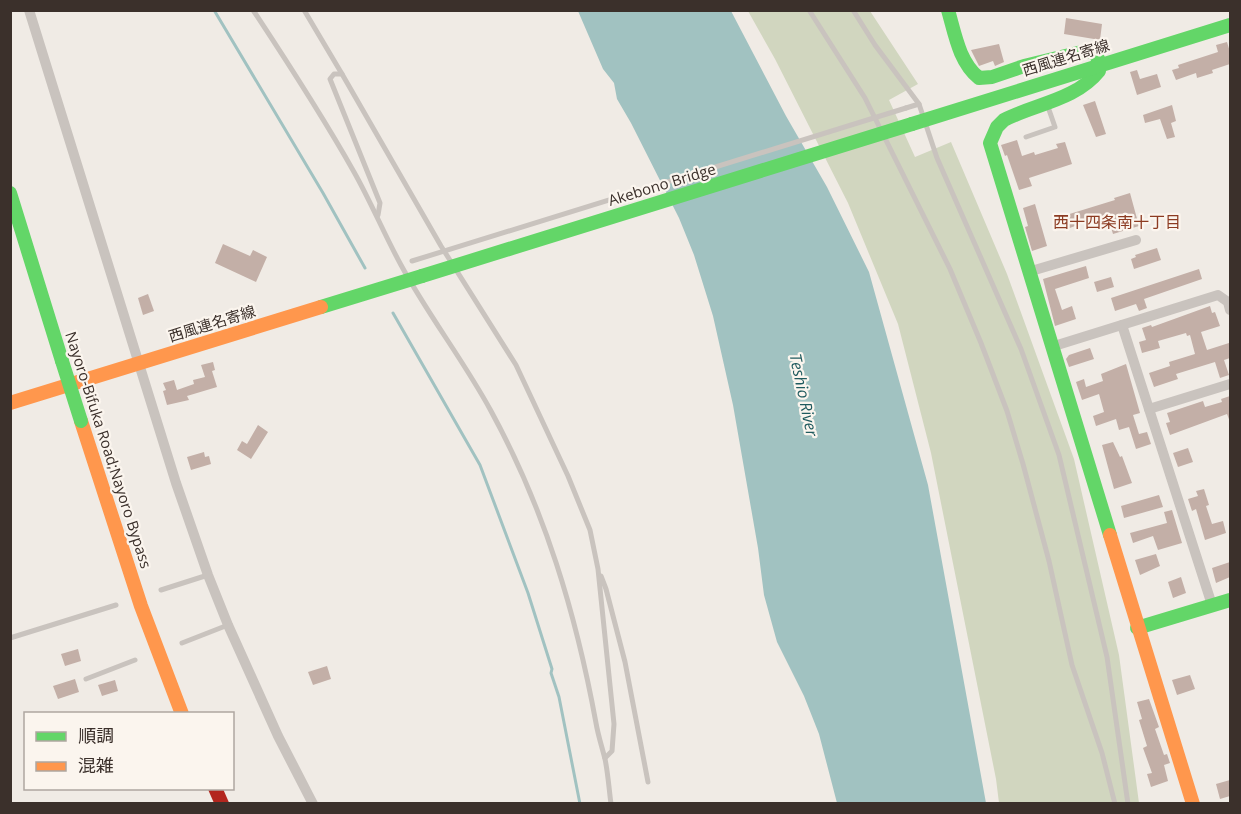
<svg xmlns="http://www.w3.org/2000/svg" width="1241" height="814" font-family="'Open Sans','Noto Sans JP',sans-serif">
  <rect width="100%" height="100%" fill="#f0ebe5"/>
  <polygon fill="#d1d6bf" points="748,11 870,11 918,84 889,100 915,157 951,142 1007,274 1074,459 1119,655 1139,803 999,803 996,779 931,453 898,324 848,203 775,59"/>
  <polygon fill="#a1c2c1" points="578,11 731,11 786,116 827,187 869,272 928,485 986,803 837,803 819,734 804,696 777,642 764,595 758,548 733,405 713,316 694,255 679,218 631,123 617,99 614,83 603,69"/>
  <g fill="none" stroke-linecap="round" stroke-linejoin="round">
    <g stroke="#a1c2c1" stroke-width="3">
      <polyline points="214,10 323,193 365,268"/>
      <polyline points="393,313 480,465 528,593 552,669 551,673 559,697 580,804"/>
    </g>
  </g>
  <g fill="#c3afa7">
    <polygon points="1066,18 1102,24 1100,40 1064,34"/>
    <polygon points="1227,42 1230,52 1230,64 1212,70 1213,73 1197,78 1196,73 1176,80 1172,70 1179,68 1178,65 1218,52 1216,45"/>
    <polygon points="999,44 1004,62 995,66 993,61 979,66 971,50"/>
    <polygon points="1137,70 1140,79 1157,74 1161,87 1137,95 1130,72"/>
    <polygon points="1095,101 1106,134 1096,137 1083,105"/>
    <polygon points="1172,105 1176,121 1171,123 1175,137 1167,139 1160,119 1145,123 1143,115"/>
    <polygon points="1017,140 1022,156 1034,152 1035,155 1058,148 1056,144 1065,142 1072,164 1029,178 1032,186 1019,190 1007,155 1005,156 1001,145"/>
    <polygon points="1130,193 1139,226 1113,234 1107,214 1067,229 1063,216 1115,200 1114,198"/>
    <polygon points="1035,204 1047,246 1032,251 1025,227 1028,226 1023,208"/>
    <polygon points="223,244 250,256 253,250 267,257 256,282 215,263"/>
    <polygon points="1157,248 1161,260 1134,269 1131,259 1136,257 1135,255"/>
    <polygon points="1086,266 1089,278 1055,289 1062,310 1072,306 1076,319 1055,326 1043,279"/>
    <polygon points="1199,269 1202,279 1144,299 1147,308 1139,311 1136,304 1115,311 1111,298"/>
    <polygon points="1111,277 1114,287 1097,292 1094,282"/>
    <polygon points="148,294 154,311 143,315 138,298"/>
    <polygon points="1210,306 1212,313 1215,312 1220,326 1201,332 1207,350 1229,343 1230,358 1224,360 1229,375 1220,378 1215,362 1176,374 1178,379 1154,387 1149,373 1170,366 1169,362 1195,354 1190,335 1187,336 1186,333 1158,341 1160,348 1142,353 1139,342 1146,340 1142,328 1151,325 1152,327"/>
    <polygon points="1090,348 1094,359 1069,367 1066,359 1069,355"/>
    <polygon points="213,362 215,370 212,371 217,387 187,396 189,400 167,405 163,391 166,390 163,383 174,380 177,390 194,384 193,380 205,377 201,365"/>
    <polygon points="1126,364 1140,413 1133,415 1139,434 1147,432 1151,444 1136,449 1129,427 1119,430 1116,419 1096,426 1093,416 1104,412 1099,394 1082,400 1076,382 1084,379 1086,387 1103,381 1101,374"/>
    <polygon points="1230,396 1230,422 1227,414 1170,435 1166,423 1170,422 1167,413 1203,401 1205,407 1222,402 1221,399"/>
    <polygon points="258,425 268,432 251,459 237,450 242,441 247,444"/>
    <polygon points="1113,442 1120,457 1122,456 1132,483 1114,489 1102,445"/>
    <polygon points="1188,448 1193,462 1178,467 1173,453"/>
    <polygon points="204,452 205,457 209,456 211,464 191,470 187,457"/>
    <polygon points="1204,489 1209,505 1206,506 1212,524 1223,521 1226,533 1205,540 1196,509 1192,511 1188,499 1198,496 1196,491"/>
    <polygon points="1159,495 1163,507 1124,518 1121,506"/>
    <polygon points="1172,510 1182,543 1158,550 1153,536 1133,543 1130,533 1167,523 1164,512"/>
    <polygon points="1156,554 1160,566 1140,575 1135,560"/>
    <polygon points="1230,562 1230,577 1216,583 1212,568"/>
    <polygon points="1181,577 1186,593 1173,598 1168,582"/>
    <polygon points="78,649 81,661 65,666 61,654"/>
    <polygon points="327,666 331,679 313,685 308,672"/>
    <polygon points="1190,675 1195,689 1177,695 1172,680"/>
    <polygon points="75,679 79,692 58,699 53,686"/>
    <polygon points="115,680 118,691 102,696 98,685"/>
    <polygon points="1149,699 1159,727 1155,729 1164,755 1167,754 1170,763 1164,765 1168,781 1151,787 1147,774 1152,773 1143,748 1147,746 1139,720 1142,719 1137,702"/>
    <polygon points="1230,780 1230,796 1220,799 1216,784"/>
  </g>
  <g fill="none" stroke-linecap="round" stroke-linejoin="round">
    <g stroke="#c9c3be" stroke-width="5">
      <path d="M 253,10 C 288,63 323,117 354,172 C 371,202 384,234 401,265 C 428,315 464,361 491,411 C 545,510 576,614 596,723 C 598,735 602,747 605,759 C 608,773 609,789 611,804"/>
      <polyline points="304,10 342,74"/>
      <polyline points="809,10 865,98 950,269 981,343 1007,411 1023,464 1049,561 1072,665 1102,753 1115,804"/>
      <polyline points="853,10 875,45 919,104 937,158 1021,349 1059,455 1107,657 1128,804"/>
      <polyline points="906,108 919,104"/>
      <polyline points="1026,137 1055,127 1047,104"/>
      <polyline points="378,215 380,203 330,79 334,74 342,74 441,246 516,365 568,476 590,530 598,569 614,724 612,751 605,758"/>
      <polyline points="601,576 606,589 625,662 648,782"/>
      <polyline points="161,590 208,575"/>
      <polyline points="10,638 116,605"/>
      <polyline points="182,643 228,625"/>
      <polyline points="86,679 135,660"/>
    </g>
    <g stroke="#c9c3be" stroke-width="10">
      <polyline points="29,10 176,483 208,575 228,625 278,736 313,804"/>
      <polyline points="1028,272 1136,240"/>
      <polyline points="1122,325 1212,605"/>
      <polyline points="1051,347 1218,295 1228,302 1230,310"/>
      <polyline points="1149,409 1230,384"/>
    </g>
    <g stroke="#63d668" stroke-width="14">
      <path d="M 948,10 C 955,34 959,62 979,78 L 992,77 L 1024,66 L 1086,51 L 1095,53 L 1099,61 L 1099,71 C 1076,100 1035,104 1004,120 L 997,127 L 990,143 L 1110,535"/>
      <polyline points="912,124 1230,25"/>
      <polyline points="10,193 62,361"/>
      <polyline points="321,307 422,276"/>
      <polyline points="1137,628 1230,600"/>
    </g>
    <g stroke="#ff974d" stroke-width="14">
      <polyline points="10,403 321,307"/>
      <polyline points="81,421 141,606 182,714"/>
      <polyline points="1110,535 1193,804"/>
    </g>
    <polyline stroke="#b3261e" stroke-width="14" points="215,788 222,804"/>
    <polyline stroke="#c9c3be" stroke-width="5" points="412,261 906,108"/>
    <g stroke="#63d668" stroke-width="14">
      <polyline points="422,276 912,124"/>
      <polyline points="62,361 81,421"/>
    </g>
  </g>
  <g text-anchor="middle" stroke-width="4.5" stroke-linejoin="round" paint-order="stroke">
    <g font-size="15" fill="#3b302b" stroke="#fbf5ee">
      <text transform="translate(1066 58) rotate(-17)" y="5">西風連名寄線</text>
      <text transform="translate(662 185) rotate(-17)" y="5">Akebono Bridge</text>
      <text transform="translate(212 324) rotate(-17)" y="5">西風連名寄線</text>
      <text transform="translate(108 450) rotate(72)" y="5">Nayoro-Bifuka Road;Nayoro Bypass</text>
    </g>
    <g font-size="16" fill="#8c3b22" stroke="#fbf5ee">
      <text x="1117" y="228">西十四条南十丁目</text>
    </g>
    <g font-size="16" font-style="italic" fill="#1f5a5e" stroke="#fbf5ee">
      <text transform="translate(804 395) rotate(78)" y="6">Teshio River</text>
    </g>
  </g>
  <rect width="1241" height="814" fill="none" stroke="#3b302b" stroke-width="24"/>
  <rect x="24" y="712" width="210" height="78" fill="#fbf5ee" stroke="#aea6a0" stroke-width="1.5"/>
  <rect x="36" y="732" width="30" height="9" fill="#63d668" stroke="#aea6a0" stroke-width="1.5"/>
  <text x="78" y="742" font-size="18" fill="#3b302b">順調</text>
  <rect x="36" y="762" width="30" height="9" fill="#ff974d" stroke="#aea6a0" stroke-width="1.5"/>
  <text x="78" y="772" font-size="18" fill="#3b302b">混雑</text>
</svg>
